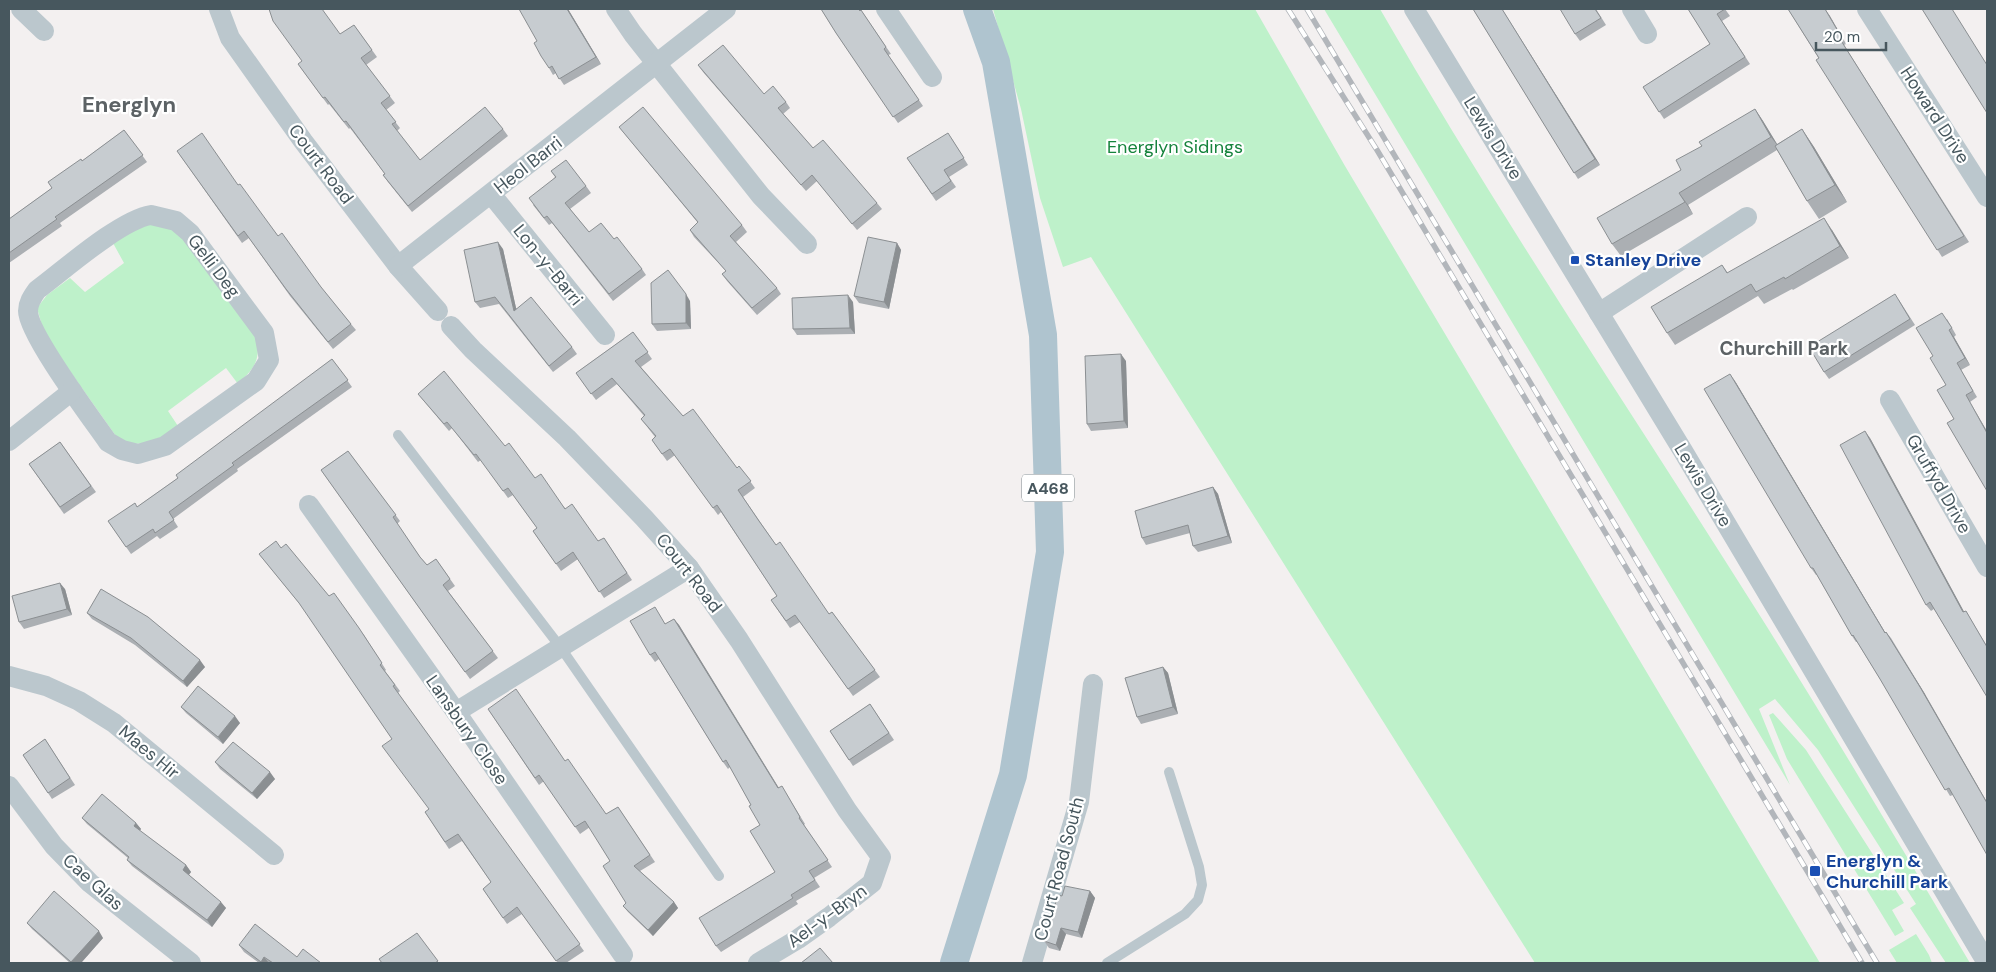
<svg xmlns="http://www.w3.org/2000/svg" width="1996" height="972" font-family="'DM Sans',sans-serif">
  <rect width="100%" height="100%" fill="#f3f0f0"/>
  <g fill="#bef1ca">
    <polygon points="993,9 1255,9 1345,166 1820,963 1535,963 1091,257 1063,267 1040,198 1021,109"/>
    <path d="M 1324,9 L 1380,9 C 1498,214 1631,411 1757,611 C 1830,727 1900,845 1970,963 L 1946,963 L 1910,908 L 1916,904 L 1818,750 L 1775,699 L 1759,709 L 1790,785 Z"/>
    <path d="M 153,224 L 172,229 L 183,236 L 258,338 C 259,363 255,367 238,384 L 226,368 L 168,411 L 178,426 C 162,440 139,450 118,439 L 45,336 L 37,308 L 47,295 L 70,278 L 85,292 L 124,263 L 113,243 L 139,227 Z"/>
    <polygon points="1773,713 1806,750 1904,903 1892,910 1904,931 1895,936 1787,759 1769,715"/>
    <polygon points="1916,934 1929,955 1932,963 1897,963 1889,950"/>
  </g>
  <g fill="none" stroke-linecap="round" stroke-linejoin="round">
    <g stroke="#bbc7cd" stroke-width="10">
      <polyline points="398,435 561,648 719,876"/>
      <polyline points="1107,963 1185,914 1198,900 1202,885 1199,867 1169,772"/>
    </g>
    <g stroke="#bbc7cd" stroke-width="20">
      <polyline points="21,9 44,31"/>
      <polyline points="219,9 230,38 303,141 398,266 438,311"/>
      <polyline points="616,9 633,34 761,196 807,244"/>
      <polyline points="886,9 932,77"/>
      <polyline points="1414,9 1683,451 1987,963"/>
      <polyline points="1632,9 1647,34"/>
      <polyline points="1867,9 1987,197"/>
      <polyline points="491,194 605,335"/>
      <path d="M 151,215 L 176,221 L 190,233 L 264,333 L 269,360 L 256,381 L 165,446 L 138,454 L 122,450 L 108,442 C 92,419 28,334 28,311 C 28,303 32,297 37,290 C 64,270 120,220 151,215 Z"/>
      <polyline points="398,266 726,9"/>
      <polyline points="1599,313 1747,217"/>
      <polyline points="451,326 473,350 567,438 644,518 689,568 739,640 847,810 881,857 872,883 829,917 798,939 758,963"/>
      <polyline points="1890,400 1987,567"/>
      <polyline points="9,441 72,391"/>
      <polyline points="309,505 456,712 623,955"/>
      <polyline points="9,676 46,686 79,701 114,723 274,855"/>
      <polyline points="456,712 689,568"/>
      <polyline points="9,786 54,846 90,883 191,963"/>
      <polyline points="1032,963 1079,802 1093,684"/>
    </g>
    <polyline stroke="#afc4cf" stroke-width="28" points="954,963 1013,775 1050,552 1043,335 996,62 977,9"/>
    <g stroke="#b2b6bb" stroke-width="5.5">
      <g id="rail">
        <polyline points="1288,9 1377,150 1862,963"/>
        <polyline points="1307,9 1877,963"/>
      </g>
    </g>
    <use href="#rail" stroke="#fff" stroke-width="4" stroke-dasharray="11" stroke-linecap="butt"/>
  </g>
  <g fill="#abafb3">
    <polygon points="568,9 601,64 564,85 556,73 553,75 549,68 537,41"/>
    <polygon points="821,9 859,9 860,11 861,10 891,54 888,55 923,106 898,123 836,33"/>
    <polygon points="1473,9 1502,9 1600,165 1578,179"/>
    <polygon points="1596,9 1606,25 1580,41 1575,34"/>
    <polygon points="1688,9 1725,9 1730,16 1722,21 1750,64 1664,119 1643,87 1710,44"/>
    <polygon points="1788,9 1825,9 1846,44 1844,45 1969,242 1942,257"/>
    <polygon points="354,25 377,57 366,65 395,103 386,110 400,128 397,131 420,160 503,129 508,136 412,212 388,182 383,175 385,174 350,128 349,129 329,104 328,105 298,64"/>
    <polygon points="698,65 764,94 786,102 790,108 783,114 813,148 877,203 882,209 857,230 817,181 806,191 703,72"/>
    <polygon points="1755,109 1763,121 1777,144 1802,129 1814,147 1847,202 1819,219 1807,201 1777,150 1688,205 1693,214 1621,256 1612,244 1681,170 1702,146"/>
    <polygon points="619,127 742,225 747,232 736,242 777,288 781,294 757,315 727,281 722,274 726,271 694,237 690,230 698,223"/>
    <polygon points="124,130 147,162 60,223 62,226 9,263 9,219 52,188 82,161"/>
    <polygon points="952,139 968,165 949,177 956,187 936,201 907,158"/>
    <polygon points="177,151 238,185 278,236 351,324 356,330 333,349 290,296 249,238 242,243"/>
    <polygon points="551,171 586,186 591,193 570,209 589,232 614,239 642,269 646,275 613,301 552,223 549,225 533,205 555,177"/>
    <polygon points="1832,230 1849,258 1793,290 1792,289 1764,304 1758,296 1675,345 1667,333 1722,265 1728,273"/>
    <polygon points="897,243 901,250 889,309 859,303 854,296"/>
    <polygon points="503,249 516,308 572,347 577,354 553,372 499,304 480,308 475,302"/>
    <polygon points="1899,300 1915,325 1829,379 1824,372"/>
    <polygon points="690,301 691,329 657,331 652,324"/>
    <polygon points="853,302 855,334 797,335 793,329"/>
    <polygon points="1947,319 1956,335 1954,337 1970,365 1961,370 1977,397 1970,402 1954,419 1946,385 1933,356"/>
    <polygon points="633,332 652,359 641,367 683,416 737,468 739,466 755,488 743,497 763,526 776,545 829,614 832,612 880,677 853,696 800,622 790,628 771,600 777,596 721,512 718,515 675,455 667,461 652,440 655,437 641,419 644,416 617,384 596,400 576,373"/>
    <polygon points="332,359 352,387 237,469 238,471 173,519 178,527 160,539 157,536 131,554 108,521 137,507 178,478"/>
    <polygon points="1126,361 1128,428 1091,431 1087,424"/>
    <polygon points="1735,381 1885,632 1886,632 1891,638 1925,694 1953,795 1950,796 1880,679 1857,642 1856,642 1852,636 1817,575 1816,575 1811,568"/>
    <polygon points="418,394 505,446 535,478 598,541 604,538 632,580 604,598 578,559 561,571 533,531 537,528 513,495 508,498 481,460 478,462 452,428 449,431 423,400"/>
    <polygon points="1870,438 1964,612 1966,611 1970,618 1987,646 1987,697 1934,609 1931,611 1926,605"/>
    <polygon points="60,442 96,492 64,514 29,464"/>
    <polygon points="348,451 400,521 397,524 420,557 427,565 436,559 455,586 448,591 498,658 470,679 321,470"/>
    <polygon points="1213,487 1218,494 1232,543 1198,552 1193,546 1190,533 1146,545 1142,538"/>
    <polygon points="281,548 329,596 364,635 386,670 385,671 400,691 398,693 584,951 566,963 558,963 522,914 507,924 483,889 491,882 462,841 449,849 425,812 429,809 392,739 303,608 259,554"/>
    <polygon points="65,589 72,615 24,629 19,622"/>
    <polygon points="87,613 205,667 187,687 135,645 92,619"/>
    <polygon points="659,614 665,624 674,619 679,625 779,788 786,793 805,824 804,825 832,867 814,878 820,887 796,901 798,904 721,952 716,946 775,872 760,825 751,805 730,767 728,769 723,762 659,659 655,662 650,655"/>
    <polygon points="1163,667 1168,673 1178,714 1141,724 1137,717"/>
    <polygon points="870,704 894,740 853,766 830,731"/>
    <polygon points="181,707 240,723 223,744 186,713"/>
    <polygon points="488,709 565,761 606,814 618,807 655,862 640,871 674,902 678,908 653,936 628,912 623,906 626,903 610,861 590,827 580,834 544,781 539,785"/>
    <polygon points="45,739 75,785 52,799 23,755"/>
    <polygon points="215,762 275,779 257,799 220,769"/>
    <polygon points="82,818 136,823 141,829 140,831 186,865 191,872 189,875 226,908 212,927 132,866 127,860 128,858 87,824"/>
    <polygon points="1090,891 1095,898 1082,938 1066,934 1060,951 1049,948 1044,941 1062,896"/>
    <polygon points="27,923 103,938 81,963 70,963 32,929"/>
    <polygon points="239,945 321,963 322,963 259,963 244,952"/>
  </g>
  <g fill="#8b8f92">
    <polygon points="567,9 568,9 601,64 596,57"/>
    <polygon points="1502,9 1600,165 1595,159"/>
    <polygon points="1825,9 1830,16 1846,44 1842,38"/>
    <polygon points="1755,109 1763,121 1780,149 1771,137"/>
    <polygon points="1802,129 1814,147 1847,202 1835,185"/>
    <polygon points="1679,193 1688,205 1693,214"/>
    <polygon points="1824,218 1832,230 1849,258 1840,246"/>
    <polygon points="498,242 503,249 518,317 514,311"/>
    <polygon points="897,243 901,250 889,309 884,302"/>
    <polygon points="686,294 690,301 691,329 686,323"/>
    <polygon points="848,295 853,302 855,334 850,328"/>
    <polygon points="1949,330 1954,337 1970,365 1965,358"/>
    <polygon points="1121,354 1126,361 1128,428 1124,421"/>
    <polygon points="1730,374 1735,381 1889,639 1885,633"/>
    <polygon points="1966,395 1970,402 1987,431 1987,433"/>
    <polygon points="1865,431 1870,438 1968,619 1963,612"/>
    <polygon points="1213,487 1218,494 1232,543 1228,536"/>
    <polygon points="60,583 65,589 72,615 67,609"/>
    <polygon points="674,619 679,625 783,795 778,788"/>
    <polygon points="1886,632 1925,694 1987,802 1987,803"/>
    <polygon points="200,660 205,667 187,687 183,681"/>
    <polygon points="1163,667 1168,673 1178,714 1173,707"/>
    <polygon points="235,716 240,723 223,744 218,737"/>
    <polygon points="270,772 275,779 257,799 252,793"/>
    <polygon points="136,823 141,829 138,832 134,826"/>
    <polygon points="186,865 191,872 187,877 183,870"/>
    <polygon points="1090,891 1095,898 1082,938 1078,932"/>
    <polygon points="221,902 226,908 212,927 207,920"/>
    <polygon points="674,902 678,908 653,936 648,930"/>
    <polygon points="1061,928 1066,934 1060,951 1056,945"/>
    <polygon points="99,931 103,938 81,963 72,963 71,962"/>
    <polygon points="264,957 269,963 262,963 261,962"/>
  </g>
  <g fill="#c7ccd0" stroke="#8b8f92">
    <polygon points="269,9 322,9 340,34 354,25 372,50 361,58 390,96 381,103 396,122 392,124 420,160 485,107 503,129 408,206 383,175 385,174 346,121 344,122 325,97 323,98 298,64 302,61 273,21"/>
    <polygon points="519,9 567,9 596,57 559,79 552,66 549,68 541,56 534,43 537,41"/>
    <polygon points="821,9 858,9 860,11 861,10 886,47 884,49 919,100 893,117 836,33"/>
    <polygon points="1473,9 1502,9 1595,159 1574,173"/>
    <polygon points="1560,9 1595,9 1601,18 1575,34"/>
    <polygon points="1688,9 1725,9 1717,14 1745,57 1659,112 1643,87 1710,44"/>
    <polygon points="1788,9 1825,9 1842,38 1840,39 1964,236 1937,250 1816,60 1819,58"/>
    <polygon points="1922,9 1952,9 1987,65 1987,113"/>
    <polygon points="723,45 764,94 773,86 786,102 778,108 813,148 823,140 877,203 852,224 812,175 801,185 698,65"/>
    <polygon points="643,107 742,225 730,236 777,288 752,308 722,274 726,271 690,230 698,222 619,127"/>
    <polygon points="1755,109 1771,137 1679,193 1685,202 1612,244 1597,218 1681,170 1676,160 1702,146 1699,142"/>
    <polygon points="1802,129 1835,185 1807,201 1775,146"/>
    <polygon points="124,130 143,155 55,217 57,219 9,253 9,219 52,188 48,182 81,159 82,161"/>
    <polygon points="202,133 238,185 240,184 278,236 282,233 321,287 351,324 328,342 286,289 244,231 238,236 177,151"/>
    <polygon points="948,133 964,158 944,170 951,181 932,194 907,158"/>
    <polygon points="566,160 586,186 565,203 589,232 601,223 614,239 617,237 642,269 609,294 547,216 544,218 529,198 556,177 551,171"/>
    <polygon points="1824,218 1840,246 1785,279 1784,277 1756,292 1751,284 1667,333 1651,307 1722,265 1727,273"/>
    <polygon points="868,237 897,243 884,302 854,296"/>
    <polygon points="498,242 514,311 531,297 572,347 549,366 495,297 475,302 464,250"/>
    <polygon points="668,270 686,294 686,323 652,324 651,283"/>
    <polygon points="1895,294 1910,319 1824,372 1809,347"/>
    <polygon points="848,295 850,328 793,329 792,298"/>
    <polygon points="1942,313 1952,328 1949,330 1965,358 1957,363 1973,391 1966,395 1987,433 1987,491 1947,423 1954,419 1937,390 1946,385 1930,358 1933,356 1916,328"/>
    <polygon points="633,332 648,352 635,361 683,416 693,409 737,468 739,466 751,481 738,490 759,521 776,545 780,542 829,614 832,612 875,670 848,689 795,615 786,621 771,600 777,596 717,505 713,508 670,449 662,454 652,440 656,436 641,419 645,415 612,378 591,394 576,373"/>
    <polygon points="1121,354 1124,421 1087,424 1085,356"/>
    <polygon points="332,359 348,380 232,463 234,465 169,512 174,520 155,533 153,529 126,547 108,521 135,503 137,507 178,478 176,475"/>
    <polygon points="444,371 505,446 509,443 535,478 541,474 565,509 572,504 598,541 604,538 627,573 599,592 573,552 556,564 533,531 537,528 508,488 503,491 476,454 474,455 447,422 444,424 418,394"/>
    <polygon points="1730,374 1885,633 1886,632 1920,687 1987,803 1987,855 1949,788 1945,790 1880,679 1853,635 1852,636 1813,568 1811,568 1704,389"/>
    <polygon points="1865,431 1963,612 1966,611 1987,647 1987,697 1930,602 1926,605 1840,445"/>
    <polygon points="60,442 91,486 60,507 29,464"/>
    <polygon points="348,451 396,515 393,517 420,557 427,565 436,559 450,579 443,585 493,651 465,672 321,470"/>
    <polygon points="1213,487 1228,536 1193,546 1188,525 1142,538 1135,511"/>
    <polygon points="276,541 281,548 286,544 329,596 334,593 359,628 382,663 380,665 395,685 393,686 580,944 556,961 517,907 503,918 483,889 491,882 458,834 445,842 425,812 429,809 382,746 392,739 299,603 259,554"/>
    <polygon points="60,583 67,609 19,622 12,596"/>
    <polygon points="101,589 148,617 200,660 183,681 131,638 87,613"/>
    <polygon points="655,607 665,624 674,619 778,788 782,786 800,817 799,818 828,860 809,871 815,880 791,895 793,898 716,946 699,918 775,872 750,831 760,825 749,806 751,805 726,760 723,762 655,652 650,655 630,621"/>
    <polygon points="1163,667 1173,707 1137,717 1125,678"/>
    <polygon points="198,686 235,716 218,737 181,707"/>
    <polygon points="516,689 565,761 568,759 606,814 618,807 650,855 634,866 674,902 648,930 623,906 626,903 603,866 610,861 585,821 575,827 539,775 535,778 488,709"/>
    <polygon points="870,704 889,733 849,760 830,731"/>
    <polygon points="45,739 70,778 48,793 23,755"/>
    <polygon points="233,742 270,772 252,793 215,762"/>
    <polygon points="102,794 136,823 134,826 186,865 183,870 221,902 207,920 127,860 129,857 82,818"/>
    <polygon points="1065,886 1090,891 1078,932 1061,928 1056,945 1044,941 1058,895 1062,896"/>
    <polygon points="54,891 99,931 71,962 27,923"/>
    <polygon points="255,924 297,957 303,949 321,963 273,963 264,957 261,962 239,945"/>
    <polygon points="417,933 438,961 435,963 382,963 379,959"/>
    <polygon points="820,948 833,963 801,963"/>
  </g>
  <g fill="#1a4fb4" stroke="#fff" stroke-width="2">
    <rect x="1570" y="255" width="10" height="10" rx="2.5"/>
    <rect x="1809" y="865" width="12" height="12" rx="2.5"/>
  </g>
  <g text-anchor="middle" stroke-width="4.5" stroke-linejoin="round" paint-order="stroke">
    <rect fill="#fff" stroke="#7e898e" stroke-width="1" x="1022" y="474.5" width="52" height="27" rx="4"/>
    <g font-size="16" font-weight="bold" fill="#47575e">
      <text x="1048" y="494">A468</text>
    </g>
    <g font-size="18" fill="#47575e" stroke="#fff">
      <text transform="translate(1935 115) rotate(57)" y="6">Howard Drive</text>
      <text transform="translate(1493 138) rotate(58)" y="6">Lewis Drive</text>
      <text transform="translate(321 164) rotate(53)" y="6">Court Road</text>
      <text transform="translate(528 165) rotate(-38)" y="6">Heol Barri</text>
      <text transform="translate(548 265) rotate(51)" y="6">Lon-y-Barri</text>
      <text transform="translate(214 266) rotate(53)" y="6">Gelli Deg</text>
      <text transform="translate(1939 484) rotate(60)" y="6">Gruffyd Drive</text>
      <text transform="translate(1703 485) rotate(59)" y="6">Lewis Drive</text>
      <text transform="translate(689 573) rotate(52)" y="6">Court Road</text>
      <text transform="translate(467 730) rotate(55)" y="6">Lansbury Close</text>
      <text transform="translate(149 752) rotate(40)" y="6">Maes Hir</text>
      <text transform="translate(1059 869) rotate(-75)" y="6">Court Road South</text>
      <text transform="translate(93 882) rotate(42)" y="6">Cae Glas</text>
      <text transform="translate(827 916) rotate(-36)" y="6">Ael-y-Bryn</text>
    </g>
    <g font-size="18" fill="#15833c" stroke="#fff">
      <text x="1175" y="153">Energlyn Sidings</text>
    </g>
    <g font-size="18" font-weight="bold" fill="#164399" stroke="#fff" text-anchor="start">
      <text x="1585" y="266">Stanley Drive</text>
      <text x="1826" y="867">Energlyn &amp;<tspan x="1826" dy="21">Churchill Park</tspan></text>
    </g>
    <g font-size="19" font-weight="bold" fill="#5c6265" stroke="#fff">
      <text x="1784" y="355">Churchill Park</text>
    </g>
    <g font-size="22" font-weight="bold" fill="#5c6265" stroke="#fff">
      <text x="129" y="112">Energlyn</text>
    </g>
  </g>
  <rect width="1996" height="972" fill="none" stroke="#47575e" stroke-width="20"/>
  <path d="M1816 42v8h70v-8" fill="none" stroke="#47575e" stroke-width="2.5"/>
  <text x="1824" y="42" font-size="15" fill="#47575e" stroke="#ffffff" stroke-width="4" paint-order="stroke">20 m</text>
</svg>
